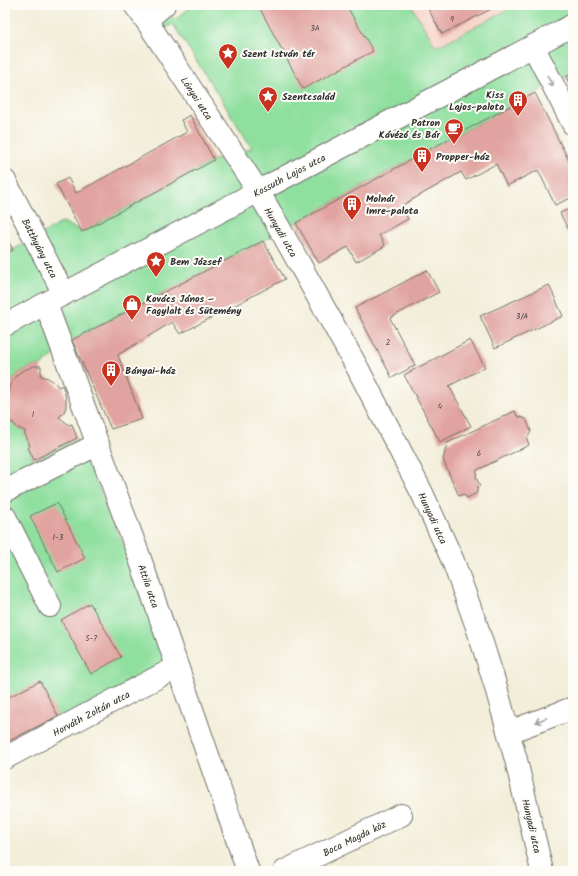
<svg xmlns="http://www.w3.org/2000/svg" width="578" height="876" font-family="Kalam,sans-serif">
  <rect width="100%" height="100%" fill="#fdfcf7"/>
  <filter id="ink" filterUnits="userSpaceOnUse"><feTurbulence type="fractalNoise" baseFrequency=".025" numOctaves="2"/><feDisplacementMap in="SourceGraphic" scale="8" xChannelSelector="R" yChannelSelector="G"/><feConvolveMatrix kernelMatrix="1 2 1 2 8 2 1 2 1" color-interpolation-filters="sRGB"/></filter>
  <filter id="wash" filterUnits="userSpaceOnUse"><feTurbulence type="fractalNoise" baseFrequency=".012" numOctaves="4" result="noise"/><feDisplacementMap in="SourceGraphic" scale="16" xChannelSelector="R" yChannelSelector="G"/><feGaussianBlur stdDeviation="0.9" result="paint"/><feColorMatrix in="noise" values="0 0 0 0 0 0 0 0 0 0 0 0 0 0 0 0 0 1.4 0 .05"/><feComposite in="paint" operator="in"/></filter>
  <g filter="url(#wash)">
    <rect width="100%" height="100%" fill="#f3eed9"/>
    <polygon fill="#f6d1c5" points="411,5 516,5 436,47"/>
    <g fill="#8fdf9f" stroke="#5d8565">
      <polygon points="193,5 411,5 436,47 517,5 573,5 573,73 445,141 263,241 72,340 41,366 34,366 20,372 15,377 11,382 8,387 8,393 5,393 5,254 63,222 82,232 214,160 252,148 173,24 156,34 151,26 168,12 175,20"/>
      <polygon points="5,416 9,423 12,422 18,428 25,431 25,434 30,446 28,447 34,460 77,438 177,669 5,764"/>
    </g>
    <g id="blocks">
      <g fill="#e1a39f">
        <polygon points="258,5 346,5 373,51 303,89"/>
        <polygon points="426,5 499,5 442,34"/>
        <polygon points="573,73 573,90 566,77"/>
        <polygon points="535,93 573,169 573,197 555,205 538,170 507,186 496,164 466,180 461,172 401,206 408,219 379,235 385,246 356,262 348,247 319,263 296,223 445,141"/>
        <polygon points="190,115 214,160 82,232 56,184 68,178 76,193 187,132 181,120"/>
        <polygon points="573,207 573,239 560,213"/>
        <polygon points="5,235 13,250 5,254"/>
        <polygon points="263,241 285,279 180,334 172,322 118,355 142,419 111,429 72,340"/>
        <polygon points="427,270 439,292 390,318 415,365 392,378 355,308"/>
        <polygon points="549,285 563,316 495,348 480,316"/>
        <polygon points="470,340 485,367 449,386 471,426 440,442 404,375"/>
        <polygon points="34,366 41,366 41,376 48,378 54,382 59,387 62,385 64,390 66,399 66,407 64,412 59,417 69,425 72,424 77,438 34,460 28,447 30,446 25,434 25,431 18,428 12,422 9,423 5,416 5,393 8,393 9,387 15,377 20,372"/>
        <polygon points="515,411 517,416 526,419 531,431 527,439 529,445 477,470 476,477 480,486 477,487 477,493 467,498 463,494 459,496 443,460 447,443"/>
        <polygon points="57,503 85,558 58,572 30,516"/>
        <polygon points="90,603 121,657 91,674 61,620"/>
        <polygon points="40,681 58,716 5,743 5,699"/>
      </g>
    </g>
  </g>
  <g filter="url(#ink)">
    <use href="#blocks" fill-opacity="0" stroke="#716f68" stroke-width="1"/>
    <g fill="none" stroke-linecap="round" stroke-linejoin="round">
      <g stroke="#716f68" stroke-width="24">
        <g id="minor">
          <polyline points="135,5 146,20 258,191 280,229 357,367 422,493 453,561 477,627 495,684 516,760 542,871"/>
          <polyline points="146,20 164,5"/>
          <polyline points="533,46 573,124"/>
          <polyline points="5,181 64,294"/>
          <polyline points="46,304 139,556 248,871"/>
          <polyline points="5,325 573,25"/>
          <polyline points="5,491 98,444"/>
          <polyline points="5,517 50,606"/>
          <polyline points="509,732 573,708"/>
          <polyline points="5,758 177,667"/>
          <polyline points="285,871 401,815"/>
        </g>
      </g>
      <use href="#minor" stroke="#fff" stroke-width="22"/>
    </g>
    <defs><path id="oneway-shaft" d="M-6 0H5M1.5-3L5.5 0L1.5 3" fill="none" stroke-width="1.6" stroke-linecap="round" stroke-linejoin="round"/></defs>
    <g stroke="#a0a0a0">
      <use href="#oneway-shaft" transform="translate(550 81) rotate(62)"/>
      <use href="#oneway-shaft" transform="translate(541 720) rotate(159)"/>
    </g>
  </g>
  <defs>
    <g id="sight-pin" transform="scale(1)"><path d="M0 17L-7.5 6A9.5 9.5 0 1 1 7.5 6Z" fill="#c8321e" stroke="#fdfcf7"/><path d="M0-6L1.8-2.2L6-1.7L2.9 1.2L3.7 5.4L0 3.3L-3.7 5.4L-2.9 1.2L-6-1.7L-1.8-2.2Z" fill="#fff"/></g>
    <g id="building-pin" transform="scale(1)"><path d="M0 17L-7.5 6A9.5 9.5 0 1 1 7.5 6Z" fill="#c8321e" stroke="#fdfcf7"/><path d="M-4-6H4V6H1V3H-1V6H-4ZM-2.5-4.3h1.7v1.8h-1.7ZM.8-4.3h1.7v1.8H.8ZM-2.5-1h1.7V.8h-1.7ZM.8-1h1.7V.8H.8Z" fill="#fff"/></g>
    <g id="cafe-pin" transform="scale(1)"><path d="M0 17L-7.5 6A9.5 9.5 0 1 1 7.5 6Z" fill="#c8321e" stroke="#fdfcf7"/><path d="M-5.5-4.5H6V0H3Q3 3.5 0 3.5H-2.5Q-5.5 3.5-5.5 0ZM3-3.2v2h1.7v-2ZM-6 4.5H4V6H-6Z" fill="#fff"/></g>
    <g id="shop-pin" transform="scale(1)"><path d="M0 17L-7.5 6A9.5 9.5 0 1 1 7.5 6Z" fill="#c8321e" stroke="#fdfcf7"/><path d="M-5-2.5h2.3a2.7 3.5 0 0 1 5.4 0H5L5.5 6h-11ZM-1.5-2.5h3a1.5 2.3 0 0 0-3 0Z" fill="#fff"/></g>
  </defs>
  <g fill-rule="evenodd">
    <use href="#sight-pin" x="228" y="53"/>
    <use href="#sight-pin" x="268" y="96"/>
    <use href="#building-pin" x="518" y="100"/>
    <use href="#cafe-pin" x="454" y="128"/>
    <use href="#building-pin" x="422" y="156"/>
    <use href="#building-pin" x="352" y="204"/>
    <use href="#sight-pin" x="156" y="261"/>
    <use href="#shop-pin" x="132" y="304"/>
    <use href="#building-pin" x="111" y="370"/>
  </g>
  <g text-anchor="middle" stroke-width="4" stroke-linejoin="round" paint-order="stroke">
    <g font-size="8" fill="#584948">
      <text x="452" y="22">9</text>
      <text x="315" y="31">3A</text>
      <text x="522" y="319">3/A</text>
      <text x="388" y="345">2</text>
      <text x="440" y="409">4</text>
      <text x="33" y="417">1</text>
      <text x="479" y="456">6</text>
      <text x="58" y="540">1-3</text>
      <text x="91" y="641">5-7</text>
    </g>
    <g font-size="10" font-weight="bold" fill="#2b2b2b" stroke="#fdfcf7" text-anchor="start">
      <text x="242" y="57">Szent István tér</text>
      <text x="504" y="98" text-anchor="end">Kiss<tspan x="504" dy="12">Lajos-palota</tspan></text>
      <text x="282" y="100">Szentcsalád</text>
      <text x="440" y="126" text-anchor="end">Patron<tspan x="440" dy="12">Kávézó és Bár</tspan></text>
      <text x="436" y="160">Propper-ház</text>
      <text x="366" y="202">Molnár<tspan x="366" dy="12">Imre-palota</tspan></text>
      <text x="170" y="265">Bem József</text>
      <text x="146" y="302">Kovács János –<tspan x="146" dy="12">Fagylalt és Sütemény</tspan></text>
      <text x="125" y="374">Bányai-ház</text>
    </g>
    <g font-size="10" fill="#2b2b2b" stroke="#fdfcf7">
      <text transform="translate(197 98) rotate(57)" y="4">Lónyai utca</text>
      <text transform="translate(289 175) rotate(-28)" y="4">Kossuth Lajos utca</text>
      <text transform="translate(281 232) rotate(60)" y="4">Hunyadi utca</text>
      <text transform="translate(40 248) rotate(63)" y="4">Batthyány utca</text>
      <text transform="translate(433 518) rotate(65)" y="4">Hunyadi utca</text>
      <text transform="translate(149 586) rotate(71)" y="4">Attila utca</text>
      <text transform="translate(91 713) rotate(-28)" y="4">Horváth Zoltán utca</text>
      <text transform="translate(532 826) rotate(77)" y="4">Hunyadi utca</text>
      <text transform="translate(354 838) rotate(-26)" y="4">Boca Magda köz</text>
    </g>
  </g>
  <rect width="578" height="876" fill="none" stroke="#fdfcf7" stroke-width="20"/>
</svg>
